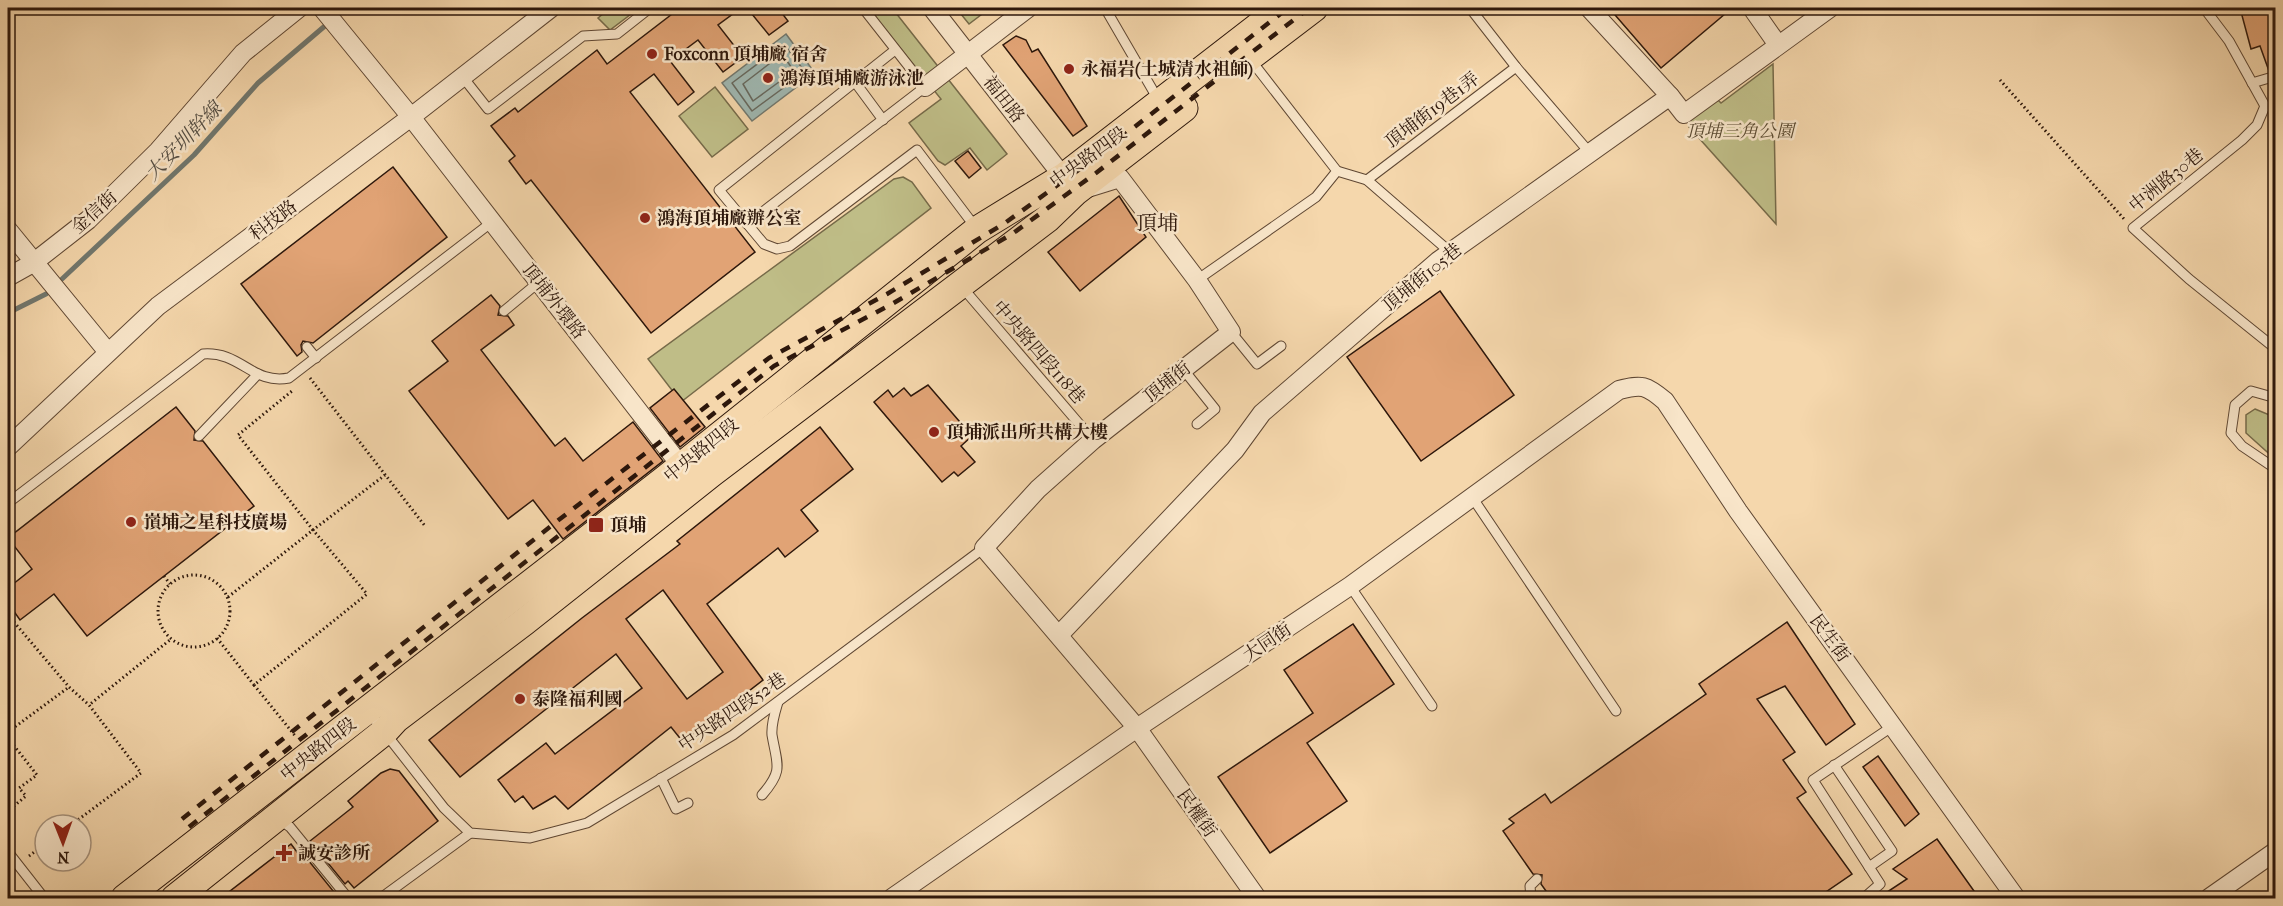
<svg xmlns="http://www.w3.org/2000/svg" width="2283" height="906" font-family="'IM FELL French Canon','Noto Serif TC',serif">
  <rect width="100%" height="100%" fill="#f5d7ac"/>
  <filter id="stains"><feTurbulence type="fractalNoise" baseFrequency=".00333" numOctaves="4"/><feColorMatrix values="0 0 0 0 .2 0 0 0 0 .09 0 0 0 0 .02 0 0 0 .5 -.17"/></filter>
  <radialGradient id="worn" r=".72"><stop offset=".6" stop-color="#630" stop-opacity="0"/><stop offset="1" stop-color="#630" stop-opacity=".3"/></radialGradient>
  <g fill="#bfbd87" stroke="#766a49" stroke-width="1.5">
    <polygon points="610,8 639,8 610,30 598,18"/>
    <polygon points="868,8 892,8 1007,154 987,170 970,148 945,165 938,161 909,123 941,99"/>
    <polygon points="956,8 990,8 969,24"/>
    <polygon points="1773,64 1776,224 1689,127 1691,125 1688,121 1716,98 1721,103"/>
    <polygon points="715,87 748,129 712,157 679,116"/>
    <polygon points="903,177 912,182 931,208 681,402 648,359 894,179"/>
    <polygon points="2255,409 2272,416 2275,427 2275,459 2246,433 2246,415"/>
  </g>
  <polygon fill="#9fb8b2" stroke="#71786f" stroke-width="1.5" points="786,34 815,73 752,121 722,83"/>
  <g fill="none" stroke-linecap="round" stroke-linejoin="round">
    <g stroke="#66685e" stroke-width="1.5">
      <polygon points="784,44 805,72 752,111 732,83"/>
      <polygon points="782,54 794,71 753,101 743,84"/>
    </g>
    <g stroke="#71786f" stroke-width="5">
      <polyline points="344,12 349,8"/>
      <polyline points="62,279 194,155 258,83 326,25"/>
      <polyline points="8,313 46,294"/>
    </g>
  </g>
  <g fill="#e1a375" stroke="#2d170b" stroke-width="1.5" fill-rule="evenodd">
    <polygon points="680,8 741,8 718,25 743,57 723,72 698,40 670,61 694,92 678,105 654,74 630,92 755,252 651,333 531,180 526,184 509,161 515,156 491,126 515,108 518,112 597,50 607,64"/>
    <polygon points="747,8 778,8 788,21 769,35"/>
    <polygon points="1609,8 1732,8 1661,68"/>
    <polygon points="2240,8 2276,8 2276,69 2269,71 2260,46 2251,49"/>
    <polygon points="1016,36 1026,40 1032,52 1038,49 1087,126 1073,136 1003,45"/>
    <polygon points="968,151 981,168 969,178 955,161"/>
    <polygon points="393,167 447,237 313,343 303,341 301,345 302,352 297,356 241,284"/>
    <polygon points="1119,196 1146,237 1080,291 1048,252"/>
    <polygon points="1440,291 1514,395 1421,461 1347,357"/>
    <polygon points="491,295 500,306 498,315 508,316 514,325 481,350 555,446 565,438 583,461 633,422 663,461 563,539 533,500 508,519 409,391 448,361 432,341"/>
    <polygon points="928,385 972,436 961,446 975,462 958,476 954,472 942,482 874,402 888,390 893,397 904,388 911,396"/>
    <polygon points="674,389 705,427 680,447 650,408"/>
    <polygon points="176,407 195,431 194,440 203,441 254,506 87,636 54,594 20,620 8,603 8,588 32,569 8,538"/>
    <path d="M 820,427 L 853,469 L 801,510 L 818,531 L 785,557 L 778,548 L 707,604 L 763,680 L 683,742 L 671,727 L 568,809 L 555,796 L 533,809 L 523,796 L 515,802 L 498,780 L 546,743 L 555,754 L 642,688 L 616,654 L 460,777 L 429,740 L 582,618 L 680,544 L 677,541 ZM 663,590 L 723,672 L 687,699 L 626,619 Z"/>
    <polygon points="1787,622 1855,724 1826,745 1785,686 1757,699 1795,752 1783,760 1806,792 1797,798 1852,874 1826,892 1831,898 1551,898 1541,884 1542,875 1533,874 1503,831 1514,823 1509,819 1545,794 1551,803 1706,694 1699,684"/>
    <polygon points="1353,624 1394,684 1307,743 1347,801 1270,853 1218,777 1313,713 1284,670"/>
    <polygon points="1878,756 1919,814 1905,826 1863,767"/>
    <polygon points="390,769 399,771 438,821 354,888 348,881 345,884 310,841 353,807 348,801 381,773"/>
    <polygon points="1937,839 1979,898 1878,898 1907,879 1893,869"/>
    <polygon points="291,844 297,852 300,850 334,892 326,898 221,898"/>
  </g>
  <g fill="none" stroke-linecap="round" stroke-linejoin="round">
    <g stroke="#5f4733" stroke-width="11">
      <g id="service">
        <polyline points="1105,8 1159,101"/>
        <polyline points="1470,8 1516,67 1590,153"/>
        <polyline points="2204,8 2229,41 2265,106 2257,125 2242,140 2133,228 2189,279 2276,349"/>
        <polyline points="895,50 719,190 764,244 777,249 790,246 917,150 976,228"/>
        <polyline points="462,76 488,109 583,36 617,34 650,8"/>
        <polyline points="855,82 883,120"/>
        <polyline points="2252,83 2276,76"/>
        <polyline points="1337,171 1367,180 1450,252"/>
        <polyline points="1367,180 1516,67"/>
        <polyline points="747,224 925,87 863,8"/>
        <polyline points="1197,280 1316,197 1337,171 1250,59"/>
        <polyline points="962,287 1093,440"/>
        <polyline points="504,311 539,282"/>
        <polyline points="1231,332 1257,364 1281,346"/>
        <polyline points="307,347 316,358"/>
        <polyline points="1183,369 1215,409 1197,424"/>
        <polyline points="2276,398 2251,391 2235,405 2231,433 2242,446 2276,469"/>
        <polyline points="199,436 258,374"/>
        <polyline points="1472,497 1616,711"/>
        <path d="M 8,503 L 203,354 C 241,351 252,385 289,378 L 492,222"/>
        <polyline points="1350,586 1432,706"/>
        <polyline points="368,711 444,808 470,833 530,838 587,823 733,735 984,548"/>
        <polyline points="1834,765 1892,851 1869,867"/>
        <polyline points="661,778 676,809 688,803"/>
        <path d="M 762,795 C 784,770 777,765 772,735 C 771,724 775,712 778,702"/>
        <polyline points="279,819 290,827 348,898"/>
        <polyline points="8,852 44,898"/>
        <polyline points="381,898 470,833"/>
        <polyline points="1531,898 1530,886 1537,879"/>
        <polyline points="1864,898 1880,884 1813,780 1893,726"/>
      </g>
    </g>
    <g stroke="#5f4733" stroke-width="20">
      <g id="minor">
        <polyline points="322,8 411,117 688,475"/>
        <polyline points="932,8 1075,192 1120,178 1197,280 1231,332 1093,440 1038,489 984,548 1137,728 1257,898"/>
        <polyline points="1589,8 1670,96"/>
        <polyline points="1752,8 1778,45"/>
        <polyline points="925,87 1028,8"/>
        <polyline points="8,230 107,351"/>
        <polyline points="8,277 33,263 88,220 158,151 243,53 299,8"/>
        <polyline points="8,447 158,306 411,117 551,8"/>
        <polyline points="1060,634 1235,450 1262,413 1438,261 1670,96 1684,114 1830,8"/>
        <path d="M 892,898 L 1137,728 L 1350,586 L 1619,390 C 1642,384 1646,385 1665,401 L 1738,511 L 2016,898"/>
        <polyline points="2209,898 2276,851"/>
      </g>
    </g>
    <g stroke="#2d170b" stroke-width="29">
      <g id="primary">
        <polyline points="1243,62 1314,8"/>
        <polyline points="125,898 664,480 977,230 1065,176 1282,8"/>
        <polyline points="175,898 385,731 396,719 524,622 712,473 1047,219 1075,192 1184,108"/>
      </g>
    </g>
    <g stroke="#2d170b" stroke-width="3" stroke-dasharray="1.5 3" stroke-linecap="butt">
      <polyline points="2000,80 2125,220"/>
      <polyline points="310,378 425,526"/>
      <circle cx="194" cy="611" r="36"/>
      <polyline points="164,576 170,584"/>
      <polyline points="228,597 313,530 238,435 292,391"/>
      <polyline points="8,615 69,687 89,705"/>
      <polyline points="217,638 254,685 367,594 313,530 385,475"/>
      <polyline points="254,685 296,737"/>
      <polyline points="8,732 69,687"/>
      <polyline points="8,738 37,775 19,788 26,796 8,811"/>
      <polyline points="71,825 141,773 89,705 171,639"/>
      <polyline points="29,856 45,844"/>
    </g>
    <use href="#service" stroke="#f8e5c9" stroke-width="9"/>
    <use href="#minor" stroke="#f8e5c9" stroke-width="18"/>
    <use href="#primary" stroke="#f5d7ac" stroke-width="27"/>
    <g stroke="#2d170b" stroke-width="4.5" stroke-dasharray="10 10" stroke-linecap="butt">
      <polyline points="182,819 556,522 769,358 887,294 1005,223 1088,163 1288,8"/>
      <polyline points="189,827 774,366 892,304 1012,234 1096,173 1309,8"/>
    </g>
  </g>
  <g fill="#8f2418" stroke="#f8e5c9" stroke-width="2">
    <circle cx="652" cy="54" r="6"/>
    <circle cx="1069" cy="69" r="6"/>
    <circle cx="768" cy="78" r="6"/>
    <circle cx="645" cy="218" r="6"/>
    <circle cx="934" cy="432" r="6"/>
    <circle cx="131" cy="522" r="6"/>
    <rect x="588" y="517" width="16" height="16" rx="3"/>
    <circle cx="520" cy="699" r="6"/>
    <path d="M281 844h6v6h6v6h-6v6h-6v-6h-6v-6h6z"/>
  </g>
  <g text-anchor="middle" stroke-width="5" stroke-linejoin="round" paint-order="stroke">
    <g font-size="18" font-weight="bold" fill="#2d170b" stroke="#f8e5c9" text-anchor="start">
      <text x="664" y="60">Foxconn 頂埔廠 宿舍</text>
      <text x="1081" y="75">永福岩(土城清水祖師)</text>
      <text x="780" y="84">鴻海頂埔廠游泳池</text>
      <text x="657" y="224">鴻海頂埔廠辦公室</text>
      <text x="946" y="438">頂埔派出所共構大樓</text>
      <text x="143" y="528">嵿埔之星科技廣場</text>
      <text x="610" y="531">頂埔</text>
      <text x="532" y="705">泰隆福利國</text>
      <text x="298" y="859">誠安診所</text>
    </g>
    <g font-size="18" fill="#2d170b" stroke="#f8e5c9">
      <text transform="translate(1004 99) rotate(52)" y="6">福田路</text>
      <text transform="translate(1432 110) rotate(-37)" y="6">頂埔街19巷1弄</text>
      <text transform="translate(1088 157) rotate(-36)" y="6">中央路四段</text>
      <text transform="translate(2166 180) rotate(-39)" y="6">中洲路30巷</text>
      <text transform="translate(94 212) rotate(-42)" y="6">金信街</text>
      <text transform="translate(273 220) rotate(-37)" y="6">科技路</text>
      <text transform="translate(1422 277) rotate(-39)" y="6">頂埔街105巷</text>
      <text transform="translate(554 301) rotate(52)" y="6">頂埔外環路</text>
      <text transform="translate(1039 352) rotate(49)" y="6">中央路四段118巷</text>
      <text transform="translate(1167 382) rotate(-38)" y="6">頂埔街</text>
      <text transform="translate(701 450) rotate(-39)" y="6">中央路四段</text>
      <text transform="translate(1830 638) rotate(54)" y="6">民生街</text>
      <text transform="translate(1267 642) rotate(-34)" y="6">大同街</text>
      <text transform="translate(732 712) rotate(-34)" y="6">中央路四段52巷</text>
      <text transform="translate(318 749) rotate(-38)" y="6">中央路四段</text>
      <text transform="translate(1197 813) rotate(55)" y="6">民權街</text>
    </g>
    <g font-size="18" font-style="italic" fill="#594930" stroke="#f8e5c9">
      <text x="1740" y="137">頂埔三角公園</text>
    </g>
    <g font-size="20" font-style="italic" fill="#554f45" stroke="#f8e5c9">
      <text transform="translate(183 141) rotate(-46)" y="7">大安圳幹線</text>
    </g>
    <g font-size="21" fill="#2d170b" stroke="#f8e5c9">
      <text x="1157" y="230">頂埔</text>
    </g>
  </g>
  <rect width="2283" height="906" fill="none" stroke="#f5d7ac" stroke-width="30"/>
  <rect x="9" y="9" width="2265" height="888" fill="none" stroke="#2d170b" stroke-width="3"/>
  <rect x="15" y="15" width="2253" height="876" fill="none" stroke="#2d170b" stroke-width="1.5"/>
  <g transform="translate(63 843) rotate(179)"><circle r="28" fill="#f8e5c9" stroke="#a7937d" stroke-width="1.5"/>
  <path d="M0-4.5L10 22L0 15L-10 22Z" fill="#8f2418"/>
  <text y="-9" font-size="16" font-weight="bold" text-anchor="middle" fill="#2d170b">N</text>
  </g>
  <rect width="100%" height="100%" filter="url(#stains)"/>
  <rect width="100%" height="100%" fill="url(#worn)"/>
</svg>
